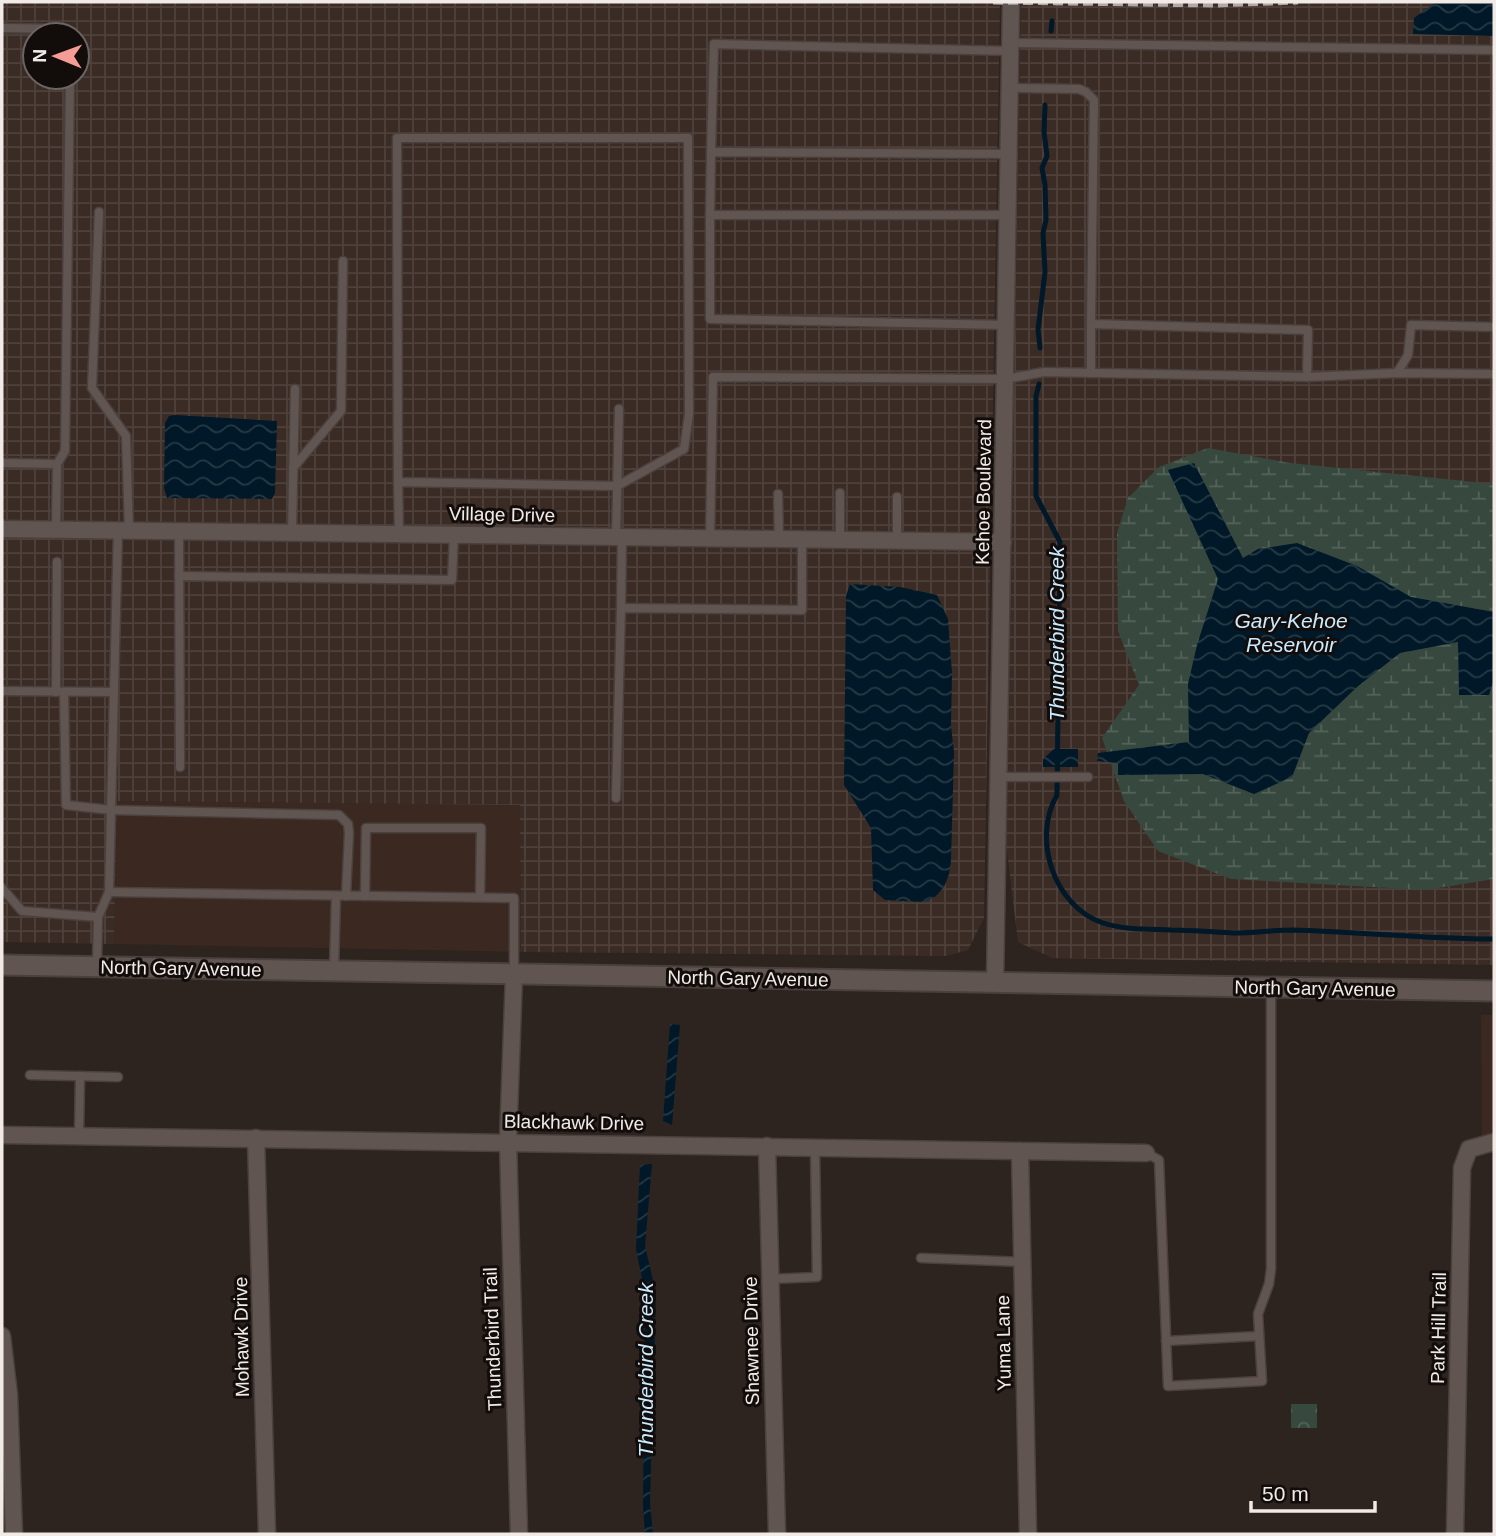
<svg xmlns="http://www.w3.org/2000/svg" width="1496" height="1536" font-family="Helvetica,sans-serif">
  <defs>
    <pattern id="industrial-grid" width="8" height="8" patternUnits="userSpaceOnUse" patternTransform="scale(1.75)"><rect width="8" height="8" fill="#3b2b25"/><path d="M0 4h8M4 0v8" fill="none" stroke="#4e403a"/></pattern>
    <pattern id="wetland-marsh" width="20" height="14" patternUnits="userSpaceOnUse" patternTransform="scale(1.75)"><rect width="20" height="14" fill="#37493e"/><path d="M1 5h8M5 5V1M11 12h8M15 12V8" fill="none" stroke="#54635a"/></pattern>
    <pattern id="park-crowns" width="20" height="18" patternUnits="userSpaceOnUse" patternTransform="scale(1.75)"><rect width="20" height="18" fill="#37493e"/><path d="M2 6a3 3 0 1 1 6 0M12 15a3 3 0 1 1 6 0" fill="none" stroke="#54635a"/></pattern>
    <pattern id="water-waves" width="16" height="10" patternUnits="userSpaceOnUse" patternTransform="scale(1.75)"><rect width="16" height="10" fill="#001827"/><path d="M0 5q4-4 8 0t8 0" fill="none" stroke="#263a46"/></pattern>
  </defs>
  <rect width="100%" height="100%" fill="#2d231f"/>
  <g fill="#3a2821">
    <polygon points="117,801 520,805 521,952 114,944"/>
    <polygon points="1481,1015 1494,1015 1494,1153 1482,1153"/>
  </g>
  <g fill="url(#industrial-grid)" fill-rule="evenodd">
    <path d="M 2,2 L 1000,2 L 984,918 L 968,950 L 946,956 L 521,952 L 520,805 L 117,801 L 114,944 L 2,942 ZM 35,35 L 77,35 L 77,77 L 35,77 Z"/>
    <polygon points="1021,2 1494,2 1494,965 1052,958 1018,942 1006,843"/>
  </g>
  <polygon fill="url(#wetland-marsh)" points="1208,448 1290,463 1494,484 1494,879 1426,890 1231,879 1158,851 1124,801 1102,738 1139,685 1118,631 1117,533 1128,498 1159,467"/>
  <rect fill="url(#park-crowns)" x="1291" y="1404" width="26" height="24"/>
  <g fill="url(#water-waves)">
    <polygon points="1436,2 1494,2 1494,36 1413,34 1414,18"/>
    <polygon points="175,415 277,421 275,493 272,499 167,498 164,488 165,423 169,416"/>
    <polygon points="1194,463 1243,558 1258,549 1297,543 1357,566 1411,597 1494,612 1494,679 1489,695 1459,695 1458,642 1400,653 1357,687 1309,733 1292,777 1254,794 1203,774 1118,775 1118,763 1097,761 1098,753 1189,742 1188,684 1197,645 1218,579 1168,470"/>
    <polygon points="850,584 900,587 937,595 948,619 952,673 951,726 954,752 951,861 949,874 944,887 935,897 923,902 885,900 873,890 871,828 844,785 846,596"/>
    <polygon points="1054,749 1078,749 1078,767 1043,767 1043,759"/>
    <polygon points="670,1024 680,1025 672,1125 663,1121"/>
    <polygon points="652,1164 645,1246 656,1293 650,1502 653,1534 645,1534 643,1505 645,1294 636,1249 640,1165"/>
  </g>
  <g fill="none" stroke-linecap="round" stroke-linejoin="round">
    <g stroke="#001827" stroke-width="5">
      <polyline points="1051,31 1052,21"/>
      <polyline points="1040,348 1038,330 1045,272 1043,233 1046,220 1045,185 1042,168 1047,156 1044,132 1045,105"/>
      <path d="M 1039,384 L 1036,396 L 1036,496 L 1060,542 L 1057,795 C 1032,838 1053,906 1103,923 C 1125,930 1148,929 1171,930 C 1192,930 1213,932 1234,933 C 1254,933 1273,930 1293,930 C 1360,932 1427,939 1494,939"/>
    </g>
    <g stroke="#4a413e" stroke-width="11">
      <g id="service">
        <polyline points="2,28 66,29 68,35"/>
        <polyline points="1012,43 1494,50"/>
        <polyline points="1010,88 1079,89 1086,92 1094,100 1091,324 1308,330 1307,377"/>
        <polyline points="711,152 714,44 1012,51"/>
        <polyline points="99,212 92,388 126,436 129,530"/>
        <polyline points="710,215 710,319 1007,325"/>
        <polyline points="1008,215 710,215 711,152 1009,154"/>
        <polyline points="1091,373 1091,324"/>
        <polyline points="1397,373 1408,355 1411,325 1494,327"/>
        <polyline points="2,463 57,464"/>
        <polyline points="293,468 341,411 343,261"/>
        <polyline points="398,482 617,486 684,449 689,414 688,138 397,138 398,482 399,533"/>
        <polyline points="840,493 840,540"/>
        <polyline points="778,494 779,539"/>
        <polyline points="897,497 897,541"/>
        <polyline points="56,529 57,464 65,451 70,77"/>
        <polyline points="179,530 180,767"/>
        <polyline points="292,532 295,389"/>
        <polyline points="616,537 619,409"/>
        <polyline points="710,538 713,377 1006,379 1044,372 1307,377 1397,373 1494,374"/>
        <polyline points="179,576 452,580 454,534"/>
        <polyline points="621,608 622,537"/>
        <polyline points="2,691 114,692"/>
        <polyline points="56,692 57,562"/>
        <polyline points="64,692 66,805 111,810 339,815 348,824 349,833 346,896"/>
        <polyline points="998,777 1088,777"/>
        <polyline points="616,798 621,608 802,610 802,539"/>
        <polyline points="2,888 22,911 98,917"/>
        <polyline points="109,892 514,898 514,974"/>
        <polyline points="365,896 366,828 481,828 480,897"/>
        <polyline points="97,965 98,917 109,892 118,529"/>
        <polyline points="334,970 336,896"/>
        <polyline points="30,1075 118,1077"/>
        <polyline points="79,1135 80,1076"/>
        <polyline points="1146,1153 1159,1160 1168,1386 1262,1381 1258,1314 1269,1284 1271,1269 1271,987"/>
        <polyline points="921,1258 1022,1262"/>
        <polyline points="770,1279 817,1277 815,1148"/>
        <polyline points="1166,1341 1259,1336"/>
      </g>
    </g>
    <g stroke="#4a413e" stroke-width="19">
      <g id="minor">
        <polyline points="2,529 1003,542"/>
        <polyline points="514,974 508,1142 519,1534"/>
        <polyline points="995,983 1011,2"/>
        <polyline points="2,1135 1146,1153"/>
        <polyline points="256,1138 267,1534"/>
        <polyline points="767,1146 777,1534"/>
        <polyline points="1020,1151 1028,1534"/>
        <polyline points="2,1336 9,1395 14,1534"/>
        <polyline points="1455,1534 1462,1168 1469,1149 1494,1142"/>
      </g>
    </g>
    <g stroke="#4a413e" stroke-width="23">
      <polyline id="tertiary" points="2,965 1494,991"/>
    </g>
    <use href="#service" stroke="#615551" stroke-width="8"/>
    <use href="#minor" stroke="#615551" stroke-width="16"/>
    <use href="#tertiary" stroke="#615551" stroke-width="19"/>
    <polyline stroke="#b1a9a6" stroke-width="5" stroke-dasharray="10 5" stroke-linecap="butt" points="993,2 1215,5 1298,2"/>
  </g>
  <g text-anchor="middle" stroke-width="6" stroke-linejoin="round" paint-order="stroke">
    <g font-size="19" fill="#f1eae7" stroke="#120d0b">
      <text transform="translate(983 492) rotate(-89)" y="7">Kehoe Boulevard</text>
      <text transform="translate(502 514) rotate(1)" y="7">Village Drive</text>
      <text transform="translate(181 968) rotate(1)" y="7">North Gary Avenue</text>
      <text transform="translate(748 978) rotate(1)" y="7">North Gary Avenue</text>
      <text transform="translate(1315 988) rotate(1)" y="7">North Gary Avenue</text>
      <text transform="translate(574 1122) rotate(1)" y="7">Blackhawk Drive</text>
      <text transform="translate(1438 1328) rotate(-89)" y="7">Park Hill Trail</text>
      <text transform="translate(241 1337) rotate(-91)" y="7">Mohawk Drive</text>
      <text transform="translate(492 1339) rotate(-92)" y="7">Thunderbird Trail</text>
      <text transform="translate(751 1341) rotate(-91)" y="7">Shawnee Drive</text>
      <text transform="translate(1003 1343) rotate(-91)" y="7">Yuma Lane</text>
    </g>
    <g font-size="21" font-style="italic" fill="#c9eaff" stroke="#120d0b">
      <text x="1291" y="628">Gary-Kehoe<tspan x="1291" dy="24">Reservoir</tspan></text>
      <text transform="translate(1057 634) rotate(-90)" y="7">Thunderbird Creek</text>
      <text transform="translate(646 1370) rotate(-90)" y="7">Thunderbird Creek</text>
    </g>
  </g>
  <rect width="1496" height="1536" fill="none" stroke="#f1eae7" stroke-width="7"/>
  <g transform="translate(56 56) rotate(271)"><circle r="33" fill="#120d0b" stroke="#6b6563" stroke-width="2"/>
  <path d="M0-5L12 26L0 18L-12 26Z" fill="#f59c95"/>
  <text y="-10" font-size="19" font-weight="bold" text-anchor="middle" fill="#f1eae7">N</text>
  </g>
  <path d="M1251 1501v10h124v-10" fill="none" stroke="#f1eae7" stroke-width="3.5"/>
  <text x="1262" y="1501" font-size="21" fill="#f1eae7" stroke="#120d0b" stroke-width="5" paint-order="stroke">50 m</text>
</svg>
